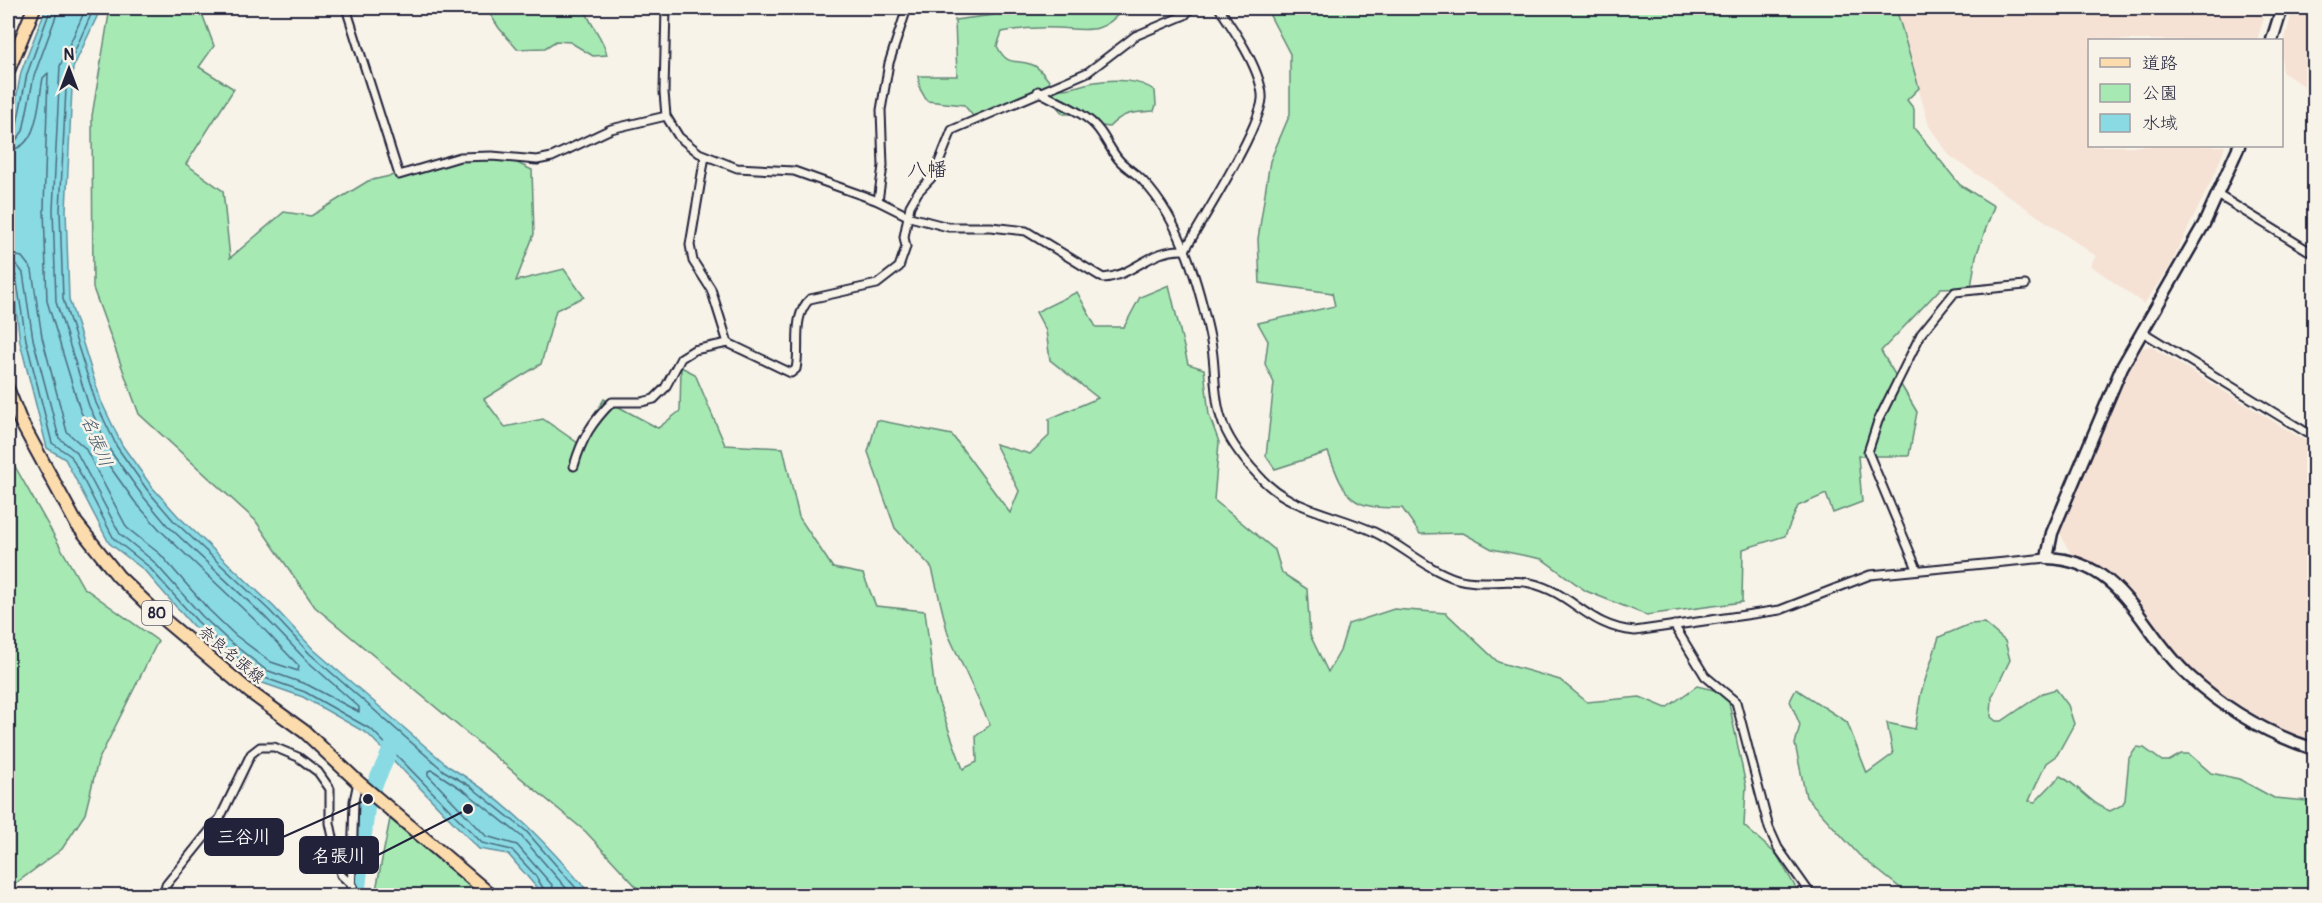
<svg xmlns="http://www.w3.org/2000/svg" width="2322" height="903" font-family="Pangolin,'Klee One',sans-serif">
  <rect width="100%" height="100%" fill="#f7f3e8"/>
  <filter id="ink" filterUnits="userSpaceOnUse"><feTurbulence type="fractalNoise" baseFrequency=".0167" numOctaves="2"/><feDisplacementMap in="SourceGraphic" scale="12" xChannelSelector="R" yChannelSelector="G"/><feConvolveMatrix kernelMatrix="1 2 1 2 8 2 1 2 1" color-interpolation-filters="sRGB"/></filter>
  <g filter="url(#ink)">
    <g fill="#f6e2d4">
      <polygon points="1896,8 2267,8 2257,40 2090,40 2090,146 2225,146 2217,169 2169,268 2144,304 2090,265 2096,256 1950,156 1929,126"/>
      <polygon points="2292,11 2314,16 2314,92 2282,72 2282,51"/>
      <polygon points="2150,346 2314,446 2314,742 2287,734 2212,688 2180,659 2124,586 2106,570 2071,554 2060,533 2118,391 2142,348"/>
    </g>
    <g fill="#a6e9b3" stroke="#648677" stroke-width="1.5">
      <polygon points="110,8 200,8 214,46 199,67 234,89 186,164 223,191 230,258 284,212 311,216 368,181 494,152 532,170 534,234 516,281 564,269 584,297 556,310 541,364 484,399 505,427 543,419 578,443 604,399 658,428 680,411 681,367 695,374 725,445 783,448 799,517 833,568 863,574 876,606 925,611 935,692 963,769 977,762 976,736 990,725 948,634 932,568 895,528 868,452 877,420 952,435 1010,513 1019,491 995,444 1030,454 1049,436 1049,419 1098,398 1050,360 1046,331 1036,312 1077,292 1096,327 1124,327 1140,297 1169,285 1188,364 1204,369 1209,415 1219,442 1214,500 1275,550 1282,573 1307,589 1310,635 1328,672 1340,651 1348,624 1394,609 1446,613 1498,662 1560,680 1587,702 1640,697 1666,708 1697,686 1727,693 1746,786 1744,826 1777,855 1800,895 644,895 586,832 315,607 255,520 139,414 93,288 92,116"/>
      <path d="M 486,8 L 585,8 C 589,25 603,36 607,55 L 593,56 L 570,42 L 556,41 L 545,48 L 517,49 L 499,28 Z"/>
      <path d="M 995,8 L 1124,8 C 1102,35 1089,30 1058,28 C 1039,27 1021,28 1002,32 L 997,46 C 1008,68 1015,58 1033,65 C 1043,69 1048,84 1058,89 C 1072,90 1081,84 1095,82 C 1113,79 1140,79 1155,91 L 1156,105 L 1154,111 C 1133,113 1124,111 1109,127 L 1102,126 L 1085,114 L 1064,114 C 1056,109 1052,97 1045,93 C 1032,85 989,112 973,116 L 964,105 L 927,101 L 920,89 L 918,76 L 957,76 L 955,20 L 993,15 Z"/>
      <path d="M 1266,8 L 1435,8 L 1438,10 L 1442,8 L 1896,8 L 1919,88 L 1907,100 L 1914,109 L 1914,128 L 1960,185 L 1994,206 L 1976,256 L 1971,287 L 1941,288 L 1881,351 L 1917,412 L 1909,456 L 1858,456 L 1862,502 L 1833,513 L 1826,494 L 1798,506 L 1785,536 L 1743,549 L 1742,602 L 1646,615 L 1586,591 L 1542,559 L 1492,549 L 1463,533 L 1420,534 L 1402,508 C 1349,509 1346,499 1328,452 L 1275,469 L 1266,456 L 1274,383 L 1265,364 L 1268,341 L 1258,323 L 1335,306 L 1332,293 L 1260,283 L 1258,239 L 1270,161 L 1290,114 L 1290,54 Z"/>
      <polygon points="8,454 83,587 158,641 98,761 85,814 62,849 8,889"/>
      <path d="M 1984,623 L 2005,641 L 2010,660 L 1992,697 L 1991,717 L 1996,721 L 2002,721 L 2043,693 L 2056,689 L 2068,705 L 2074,724 L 2057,755 L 2046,763 L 2029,801 L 2035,802 L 2060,776 C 2079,785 2090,804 2110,811 L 2122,805 L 2125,800 L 2129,758 L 2137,747 L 2144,748 L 2162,761 L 2169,761 L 2181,754 L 2189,754 L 2211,773 L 2239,779 L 2274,798 L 2308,801 L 2314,805 L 2314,895 L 1909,895 L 1859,855 L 1806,797 L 1795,744 L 1800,725 L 1790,701 L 1796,689 L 1847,722 L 1867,773 L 1893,754 L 1887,723 L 1915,729 L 1921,693 L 1939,637 L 1970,624 Z"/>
      <polygon points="390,819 479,894 480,895 375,895"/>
    </g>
    <path fill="#89dae3" stroke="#6090a0" stroke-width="1.5" d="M 46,8 L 101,8 L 73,68 L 66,210 L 69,299 L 101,401 L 122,445 L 152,487 L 178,516 L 274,607 L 314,650 L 448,766 C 508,801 547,844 591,895 L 543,895 L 508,854 L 479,849 L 368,734 L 303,697 L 260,682 L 221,652 L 192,625 L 144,570 L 109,543 L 65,459 L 47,448 L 20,342 L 8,242 L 10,131 L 21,72 Z"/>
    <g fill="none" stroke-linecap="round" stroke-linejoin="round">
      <g stroke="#4b6c7e" stroke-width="1.5">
        <polyline points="94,8 67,68 60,210 63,299 96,403 117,447 148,491 173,520 270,611 310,654 444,771 470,786 526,831 583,896"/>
        <polyline points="8,133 16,129 27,74 51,8"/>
        <polyline points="8,141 17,139 23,131 34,76 59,8"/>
        <path d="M 8,150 C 39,149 38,102 43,78 L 48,73 L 44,209 L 47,301 L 80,410 L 103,457 L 135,502 L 162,532 L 258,623 L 299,666 L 298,671 L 271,662 L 235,635 L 209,610 L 160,554 L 127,528 L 85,448 L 67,432 L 42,337 L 32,270 L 22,257 L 8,254"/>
        <polyline points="8,263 17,265 23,273 33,339 59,438 77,453 120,534 153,561 202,616 229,641 266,670 308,685 359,712 359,707 305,659 265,617 167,525 142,495 111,452 89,406 56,302 53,210 60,66 86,8"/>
        <polyline points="8,271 13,272 16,276 26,340 52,443 71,456 114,539 148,566 197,621 224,647 262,677 305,692 372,730 482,843 512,850 535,875 548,896"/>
        <polyline points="555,896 552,885 517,845 486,836 428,775 428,771 432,770 466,792 521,836 573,896"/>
      </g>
      <polyline stroke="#89dae3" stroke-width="16" points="357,896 368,799 395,740"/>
      <g stroke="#22223b" stroke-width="11">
        <g id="street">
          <polyline points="346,8 399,175 460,157 492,156 537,160 552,157 611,129 666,116"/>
          <path d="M 666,8 L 664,92 L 666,116 L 679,137 L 699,153 L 737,168 L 794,171 L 878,201 L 910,217 L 948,227 L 991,227 L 1026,231 L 1103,278 C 1134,276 1150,248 1185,250"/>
          <path d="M 1038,91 C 1056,102 1086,112 1099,130 C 1106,139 1111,151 1119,160 C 1126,168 1136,173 1143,181 C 1182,222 1200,288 1211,342 C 1216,367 1213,394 1221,418 C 1227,438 1244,460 1258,475 C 1288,510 1334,513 1374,532 C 1403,546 1426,569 1457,579 C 1480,586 1506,578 1530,583 C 1574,593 1587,627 1635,631 L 1780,610 L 1870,575 L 2047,558"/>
          <polyline points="705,156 690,245 693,261 711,289 728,343"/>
          <polyline points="2218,195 2314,254"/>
          <polyline points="878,201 883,166 881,110 889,63 907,8"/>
          <path d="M 1185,250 C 1200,223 1266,120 1262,94 C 1259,67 1234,30 1219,8"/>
          <polyline points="2141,331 2314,437"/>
          <path d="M 574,466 C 582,438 592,422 612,402 L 642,402 L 654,399 L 665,388 L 681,358 L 694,350 L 728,343 L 791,373 L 796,369 C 801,346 791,317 810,299 L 877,284 L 899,267 L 906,247 L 904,237 L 910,206 L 918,192 L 934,175 L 952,130 L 1088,72 L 1135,36 L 1185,15 L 1191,8"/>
          <polyline points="1917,569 1868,452 1878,421 1921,334 1955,292 2025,285"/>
          <polyline points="1674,625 1705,676 1736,702 1769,828 1778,848 1812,896"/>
          <polyline points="164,896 166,885 220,818 251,754 260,747 274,747 298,757 318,772 330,789 330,823 341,875 353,886"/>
          <polyline points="351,896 354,801 358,782"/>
        </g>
      </g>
      <g stroke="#22223b" stroke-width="15">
        <g id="secondary">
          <polyline points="2272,40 2282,8"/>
          <path d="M 2239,146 L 2204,224 L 2122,367 L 2052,533 L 2047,558 C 2124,561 2139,630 2189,676 C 2225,709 2268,734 2314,749"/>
        </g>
      </g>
      <g stroke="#22223b" stroke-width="16">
        <g id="primary">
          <polyline points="8,71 34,8"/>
          <polyline points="8,390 20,420 76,523 118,576 162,618 250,692 305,732 358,782 492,896"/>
        </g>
      </g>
      <use href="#street" stroke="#f7f3e8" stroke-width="7"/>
      <use href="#secondary" stroke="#f7f3e8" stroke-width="10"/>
      <use href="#primary" stroke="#fcdcac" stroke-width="12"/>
    </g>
  </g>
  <g text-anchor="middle" stroke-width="5" stroke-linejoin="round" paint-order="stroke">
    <rect fill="#f7f3e8" stroke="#62616f" stroke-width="1.5" x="142" y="601" width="30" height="24" rx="4.5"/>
    <g font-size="15" font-weight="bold" fill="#22223b">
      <text x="157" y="618">80</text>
    </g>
    <g font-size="16" fill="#22223b" stroke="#f7f3e8">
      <text transform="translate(232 654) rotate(40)" y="6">奈良名張線</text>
    </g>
    <g font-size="18" font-style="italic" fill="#41596d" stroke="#f7f3e8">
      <text transform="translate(97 441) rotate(68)" y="6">名張川</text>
    </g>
    <g font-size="20" fill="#22223b" stroke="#f7f3e8">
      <text x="927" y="176">八幡</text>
    </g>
  </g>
  <path fill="none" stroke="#22223b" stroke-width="2" d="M368 799L283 837M468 809L378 855"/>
  <g fill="#22223b" stroke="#f7f3e8" stroke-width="2">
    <circle cx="368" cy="799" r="6"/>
    <circle cx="468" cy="809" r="6"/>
  </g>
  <g fill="#22223b" stroke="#22223b" stroke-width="2">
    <rect x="205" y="819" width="78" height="36" rx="6"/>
    <rect x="300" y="837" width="78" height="36" rx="6"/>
  </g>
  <g font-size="18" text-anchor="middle" font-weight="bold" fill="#fff">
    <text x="244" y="843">三谷川</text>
    <text x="339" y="862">名張川</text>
  </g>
  <rect width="2322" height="903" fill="none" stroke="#f7f3e8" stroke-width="30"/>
  <rect x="15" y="15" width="2292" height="873" fill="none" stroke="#22223b" stroke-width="2" filter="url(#ink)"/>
  <rect x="2088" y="39" width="195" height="108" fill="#f7f3e8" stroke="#a29fa3" stroke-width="1.5"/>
  <rect x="2100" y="58" width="30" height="9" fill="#fcdcac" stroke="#a29fa3" stroke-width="1.5"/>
  <text x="2142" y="69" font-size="18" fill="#22223b">道路</text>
  <rect x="2100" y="84" width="30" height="18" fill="#a6e9b3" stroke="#a29fa3" stroke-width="1.5"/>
  <text x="2142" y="99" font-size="18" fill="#22223b">公園</text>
  <rect x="2100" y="114" width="30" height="18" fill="#89dae3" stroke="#a29fa3" stroke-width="1.5"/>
  <text x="2142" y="129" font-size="18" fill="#22223b">水域</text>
  <g transform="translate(69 69)" stroke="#f7f3e8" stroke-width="4.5" paint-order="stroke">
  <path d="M0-4.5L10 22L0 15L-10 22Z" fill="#22223b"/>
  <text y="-9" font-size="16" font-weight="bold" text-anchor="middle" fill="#22223b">N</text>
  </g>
</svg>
